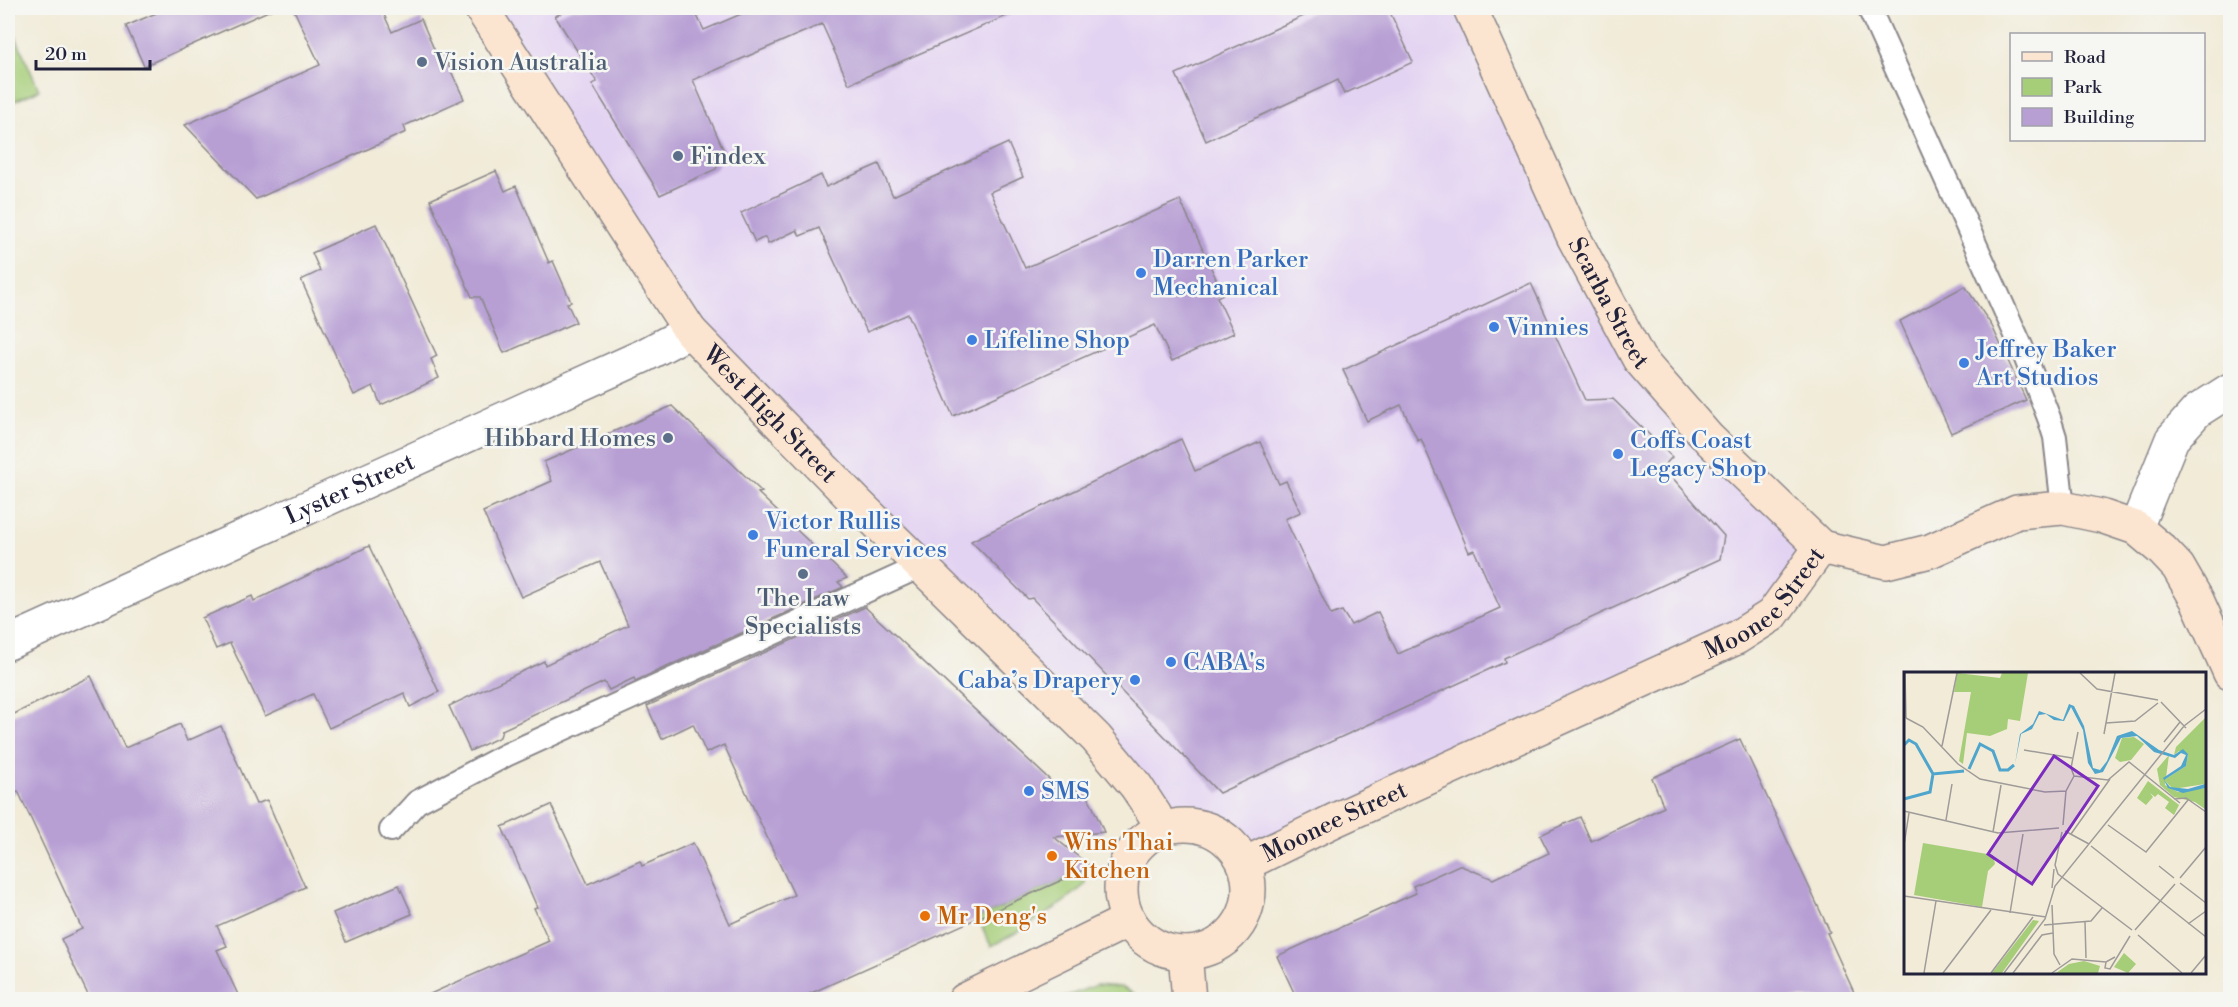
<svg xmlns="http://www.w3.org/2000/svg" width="2238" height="1007" font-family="'Libre Bodoni',serif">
  <rect width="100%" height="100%" fill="#f6f6f2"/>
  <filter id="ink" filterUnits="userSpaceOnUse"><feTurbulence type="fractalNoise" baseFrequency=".0167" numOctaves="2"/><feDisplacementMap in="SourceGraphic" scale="12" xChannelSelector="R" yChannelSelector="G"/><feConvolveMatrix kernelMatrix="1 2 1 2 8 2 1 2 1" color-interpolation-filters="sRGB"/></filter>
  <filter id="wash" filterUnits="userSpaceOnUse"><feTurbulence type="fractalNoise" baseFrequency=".008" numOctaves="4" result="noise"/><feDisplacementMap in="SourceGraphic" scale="24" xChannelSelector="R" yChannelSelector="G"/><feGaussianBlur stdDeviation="1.35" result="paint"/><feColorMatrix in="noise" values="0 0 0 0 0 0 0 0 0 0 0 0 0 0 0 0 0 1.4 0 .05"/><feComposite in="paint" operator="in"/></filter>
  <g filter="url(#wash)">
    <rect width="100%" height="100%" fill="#f1ebd8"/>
    <polygon fill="#e3d3f2" points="481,8 1470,8 1639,359 1821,547 1772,615 1245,864 1234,847 1217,833 1196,826 1175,826 1155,815 690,331"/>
    <g fill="#a6cd78" stroke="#64785a" stroke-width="1.5">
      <polygon points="8,19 39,90 8,104"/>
      <path d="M 1080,872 L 1086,884 C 1056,910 1026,929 991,946 L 978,918 Z"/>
      <polygon points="1096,985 1121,987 1144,999 1060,999"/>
    </g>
    <g id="blocks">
      <g fill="#b79fd4">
        <polygon points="168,8 275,8 144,66 126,26"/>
        <polygon points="293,8 381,8 392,32 421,19 437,56 443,54 464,99 404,126 406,132 256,199 185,125 320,65"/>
        <polygon points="573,8 693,8 704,30 755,8 1025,8 849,84 822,24 693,80 724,151 716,169 660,195 592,84 597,82 555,16"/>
        <polygon points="1321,8 1388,8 1413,62 1344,94 1338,80 1206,141 1176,74"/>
        <polygon points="1008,143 1023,177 990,192 1025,268 1180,200 1223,294 1217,297 1234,333 1172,361 1155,325 953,416 908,314 867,332 819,228 800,236 797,230 768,244 765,237 755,242 741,213 821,175 826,187 879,164 893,196"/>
        <polygon points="496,171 505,191 516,186 549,263 553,261 571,302 567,303 576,322 504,353 480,297 472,297 430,200"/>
        <polygon points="376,224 437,356 431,359 439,378 381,405 373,386 354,395 301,280 320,271 312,253"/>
        <polygon points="1531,283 1585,400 1613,399 1672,457 1663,467 1724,536 1720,559 1504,658 1505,662 1219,793 1032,598 1028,599 971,541 1181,439 1195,471 1260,442 1279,484 1286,481 1301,512 1285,519 1331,615 1342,611 1351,625 1378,612 1398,654 1500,608 1474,550 1469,552 1421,439 1418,441 1401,405 1367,421 1343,370"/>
        <polygon points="1965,286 1992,326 2026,400 1951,433 1900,321"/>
        <polygon points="672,406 762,492 758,493 847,578 838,582 843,587 635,681 634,678 609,690 604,682 502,730 500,737 470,751 449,706 544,661 545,665 628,625 600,562 521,597 483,512 552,481 544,462"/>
        <polygon points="369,546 439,692 410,707 404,693 329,728 313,694 265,716 230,643 216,649 202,618 252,596 254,601"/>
        <polygon points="865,607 1066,795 1084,787 1104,832 1054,837 1091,867 798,999 419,999 549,941 534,908 537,907 502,827 551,805 588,884 640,861 642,866 693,843 730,924 794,895 724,745 706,753 693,724 662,739 647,706"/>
        <polygon points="91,676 125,748 180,724 187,741 221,726 256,804 267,800 305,887 217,926 227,946 217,950 240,999 90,999 61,939 82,929 18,791 8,796 8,717"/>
        <polygon points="1740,739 1830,932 1827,933 1857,999 1297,999 1277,956 1416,893 1413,886 1459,865 1493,879 1549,853 1540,835 1580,817 1591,841 1664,807 1652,778"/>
        <polygon points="399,885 412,914 346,942 333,913"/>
      </g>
    </g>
  </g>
  <g filter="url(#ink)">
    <use href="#blocks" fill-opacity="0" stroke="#8a868a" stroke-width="1.5"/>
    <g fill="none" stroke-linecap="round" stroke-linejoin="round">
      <g stroke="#8a868a" stroke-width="26">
        <g id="lane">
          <polyline points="1869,8 2021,346 2049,418 2055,437 2063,508"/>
          <polyline points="391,830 417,802 506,755 921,566"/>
        </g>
      </g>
      <g stroke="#8a868a" stroke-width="36">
        <g id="street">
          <polyline points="2136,528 2172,439 2197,411 2230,390"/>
          <path id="s1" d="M 8,643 L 643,356 L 690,331"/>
        </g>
      </g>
      <g stroke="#8a868a" stroke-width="36">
        <g id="secondary">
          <path id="s2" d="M 481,8 L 690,331 L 857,503 L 1096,738 L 1136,786 L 1155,815 L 1159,830"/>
          <path id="s3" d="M 1470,8 L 1574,238 L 1639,359 L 1709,439 L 1821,547"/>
          <polyline points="1821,547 1886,562 1930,551 2017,512 2063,508 2101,516 2136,528 2162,550 2178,567 2197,600 2230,673"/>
          <circle cx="1185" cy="889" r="64"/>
          <path id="s4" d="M 1245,864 L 1335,820 L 1736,638 L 1772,615 L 1821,547"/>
          <polyline points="1185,953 1189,1000"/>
          <polyline points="965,1000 1129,920"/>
        </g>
      </g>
      <use href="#lane" stroke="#fff" stroke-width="22"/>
      <use href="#street" stroke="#fff" stroke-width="33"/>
      <use href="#secondary" stroke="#fce5d0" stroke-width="33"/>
    </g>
  </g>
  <g fill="#5c6f8a" stroke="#f6f6f2" stroke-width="2">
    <circle cx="422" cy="62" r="6"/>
    <circle cx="678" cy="156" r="6"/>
    <circle cx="668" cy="438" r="6"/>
    <circle cx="803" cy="574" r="6"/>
  </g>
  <g fill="#3f7fe0" stroke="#f6f6f2" stroke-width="2">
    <circle cx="1141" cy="273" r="6"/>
    <circle cx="1494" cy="327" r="6"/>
    <circle cx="972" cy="340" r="6"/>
    <circle cx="1964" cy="363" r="6"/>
    <circle cx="1618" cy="454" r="6"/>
    <circle cx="753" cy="535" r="6"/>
    <circle cx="1171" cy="662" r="6"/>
    <circle cx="1135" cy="680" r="6"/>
    <circle cx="1029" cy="791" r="6"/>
  </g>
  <g fill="#e8710a" stroke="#f6f6f2" stroke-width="2">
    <circle cx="1052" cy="856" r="6"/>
    <circle cx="925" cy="916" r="6"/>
  </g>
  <g text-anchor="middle" stroke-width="5" stroke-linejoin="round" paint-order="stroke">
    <g font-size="24" fill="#4e5e75" stroke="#f6f6f2" text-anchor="start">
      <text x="434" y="70">Vision Australia</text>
      <text x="690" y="164">Findex</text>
      <text x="656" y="446" text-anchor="end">Hibbard Homes</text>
      <text x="803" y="606" text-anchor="middle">The Law<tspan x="803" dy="28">Specialists</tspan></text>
    </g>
    <g font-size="24" fill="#366cbe" stroke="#f6f6f2" text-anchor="start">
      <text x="1153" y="267">Darren Parker<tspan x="1153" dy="28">Mechanical</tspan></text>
      <text x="1506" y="335">Vinnies</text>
      <text x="984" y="348">Lifeline Shop</text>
      <text x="1976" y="357">Jeffrey Baker<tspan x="1976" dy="28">Art Studios</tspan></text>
      <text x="1630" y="448">Coffs Coast<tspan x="1630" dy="28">Legacy Shop</tspan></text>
      <text x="765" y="529">Victor Rullis<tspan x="765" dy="28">Funeral Services</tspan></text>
      <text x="1183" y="670">CABA's</text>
      <text x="1123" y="688" text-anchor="end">Caba’s Drapery</text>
      <text x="1041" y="799">SMS</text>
    </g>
    <g font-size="24" fill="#22223b" stroke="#f6f6f2">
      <text dy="8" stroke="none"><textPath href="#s3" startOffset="326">Scarba Street</textPath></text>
      <text dy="8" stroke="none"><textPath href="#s2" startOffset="500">West High Street</textPath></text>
      <text dy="8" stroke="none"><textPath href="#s1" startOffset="375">Lyster Street</textPath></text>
      <text dy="8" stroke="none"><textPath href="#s4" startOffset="585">Moonee Street</textPath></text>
      <text dy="8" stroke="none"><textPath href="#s4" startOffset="99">Moonee Street</textPath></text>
    </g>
    <g font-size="24" fill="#c56008" stroke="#f6f6f2" text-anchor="start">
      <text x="1064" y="850">Wins Thai<tspan x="1064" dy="28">Kitchen</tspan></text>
      <text x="937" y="924">Mr Deng's</text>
    </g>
  </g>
  <g transform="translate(1904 672)">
    <rect width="302" height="302" fill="#f1ebd8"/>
    <path d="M 53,1 L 96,6 L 98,1 L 124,1 L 116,49 L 104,47 L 103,57 L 86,64 L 63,61 L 59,92 L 55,89 L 67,20 L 50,20 ZM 301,46 L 301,112 L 269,117 L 260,108 L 282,94 L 284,82 L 275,79 L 270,83 L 272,75 ZM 230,65 L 240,72 L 227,88 L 216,90 L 211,86 L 218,66 ZM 265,83 L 261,113 L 274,120 L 301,116 L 301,137 L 291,130 L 270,125 L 256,113 L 253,97 ZM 244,109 L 275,133 L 270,143 L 261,136 L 265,130 L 254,122 L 251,125 L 246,121 L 249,125 L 242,133 L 233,126 ZM 19,171 L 89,183 L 91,192 L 84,199 L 78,235 L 10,223 ZM 129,248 L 135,249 L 98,301 L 88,301 ZM 220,281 L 232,292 L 224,301 L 210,295 ZM 180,289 L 196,294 L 194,301 L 152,301 L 165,292 Z" fill="#a6cd78"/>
    <path d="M 165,32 L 170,34 L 180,54 L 189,96 L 196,98 L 203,89 L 213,64 L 228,59 L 255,78 L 270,83 L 279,77 L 284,82 L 282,94 L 260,108 L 266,115 L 284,117 L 301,112 L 301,116 L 279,121 L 264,116 L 259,106 L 277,94 L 282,83 L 277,81 L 271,86 L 250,80 L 233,64 L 217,66 L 199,100 L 191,102 L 184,91 L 179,58 L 167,35 L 160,49 L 150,48 L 142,42 L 135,43 L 128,57 L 117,62 L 111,92 L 116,62 L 129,52 L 135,39 L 159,48 Z" fill="#4fa5cc"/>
    <path fill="none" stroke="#4fa5cc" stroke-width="3" d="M 0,73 L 5,68 L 12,72 L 29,102 L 60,99M 65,97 L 76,72 L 89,79 L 96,98 L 104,98 L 110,93M 0,127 L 26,120 L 29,102"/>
    <path fill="none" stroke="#9e9b99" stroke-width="1.5" d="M 1,1 L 2,46M 176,1 L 193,17 L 254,28M 257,30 L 282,56M 2,46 L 19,55 L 54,92 L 76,107 L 141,120 L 162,119M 202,51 L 231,49 L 254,31M 200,62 L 211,1M 260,70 L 276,50M 38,74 L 53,1M 120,78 L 168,86M 170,104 L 204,108 L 225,90 L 276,131M 170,104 L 167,96 L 174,60M 270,127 L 282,126 L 302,140M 0,139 L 94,161 L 155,156M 42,148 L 48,112M 159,153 L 162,119 L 170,104M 204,153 L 242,180 L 284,128M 161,159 L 185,172M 89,160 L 97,113M 158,160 L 151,193 L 154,202 L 228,258M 167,162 L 206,107M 0,173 L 5,141M 187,174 L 302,265M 255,194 L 270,206M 276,206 L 302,175M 276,211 L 302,231M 148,216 L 150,197M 0,224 L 142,245M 148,233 L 150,282 L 156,293M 106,241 L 119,162M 181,250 L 182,286M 284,252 L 302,239M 140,253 L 187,249 L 198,236M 231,258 L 271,212M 234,263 L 278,301M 202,290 L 201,296 L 206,297 L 226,264M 20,301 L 32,229M 39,301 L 87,238M 87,301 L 129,245M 100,301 L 141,247 L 151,214 L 280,54 L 302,37M 109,301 L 138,263 L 149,261M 148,301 L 168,287 L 202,290 L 211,285M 287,301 L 302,283"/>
    <path fill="#7b2cbf" fill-opacity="0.15" stroke="#7b2cbf" stroke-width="3" d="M 150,84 L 194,114 L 128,212 L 84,182 Z"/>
    <rect width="302" height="302" fill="none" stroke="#22223b" stroke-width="3"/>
  </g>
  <rect width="2238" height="1007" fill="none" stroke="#f6f6f2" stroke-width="30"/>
  <rect x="2010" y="33" width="195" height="108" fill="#f6f6f2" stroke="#a1a1a9" stroke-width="1.5"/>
  <rect x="2022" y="52" width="30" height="9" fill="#fce5d0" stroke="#a1a1a9" stroke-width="1.5"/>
  <text x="2064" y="63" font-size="18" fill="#22223b">Road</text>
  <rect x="2022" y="78" width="30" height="18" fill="#a6cd78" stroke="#a1a1a9" stroke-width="1.5"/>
  <text x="2064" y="93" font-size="18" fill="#22223b">Park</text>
  <rect x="2022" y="108" width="30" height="18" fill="#b79fd4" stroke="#a1a1a9" stroke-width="1.5"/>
  <text x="2064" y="123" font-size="18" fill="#22223b">Building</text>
  <path d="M36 60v9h114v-9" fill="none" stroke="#22223b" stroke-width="3"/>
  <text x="45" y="60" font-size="18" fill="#22223b" stroke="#f6f6f2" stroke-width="4.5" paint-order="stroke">20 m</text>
</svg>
